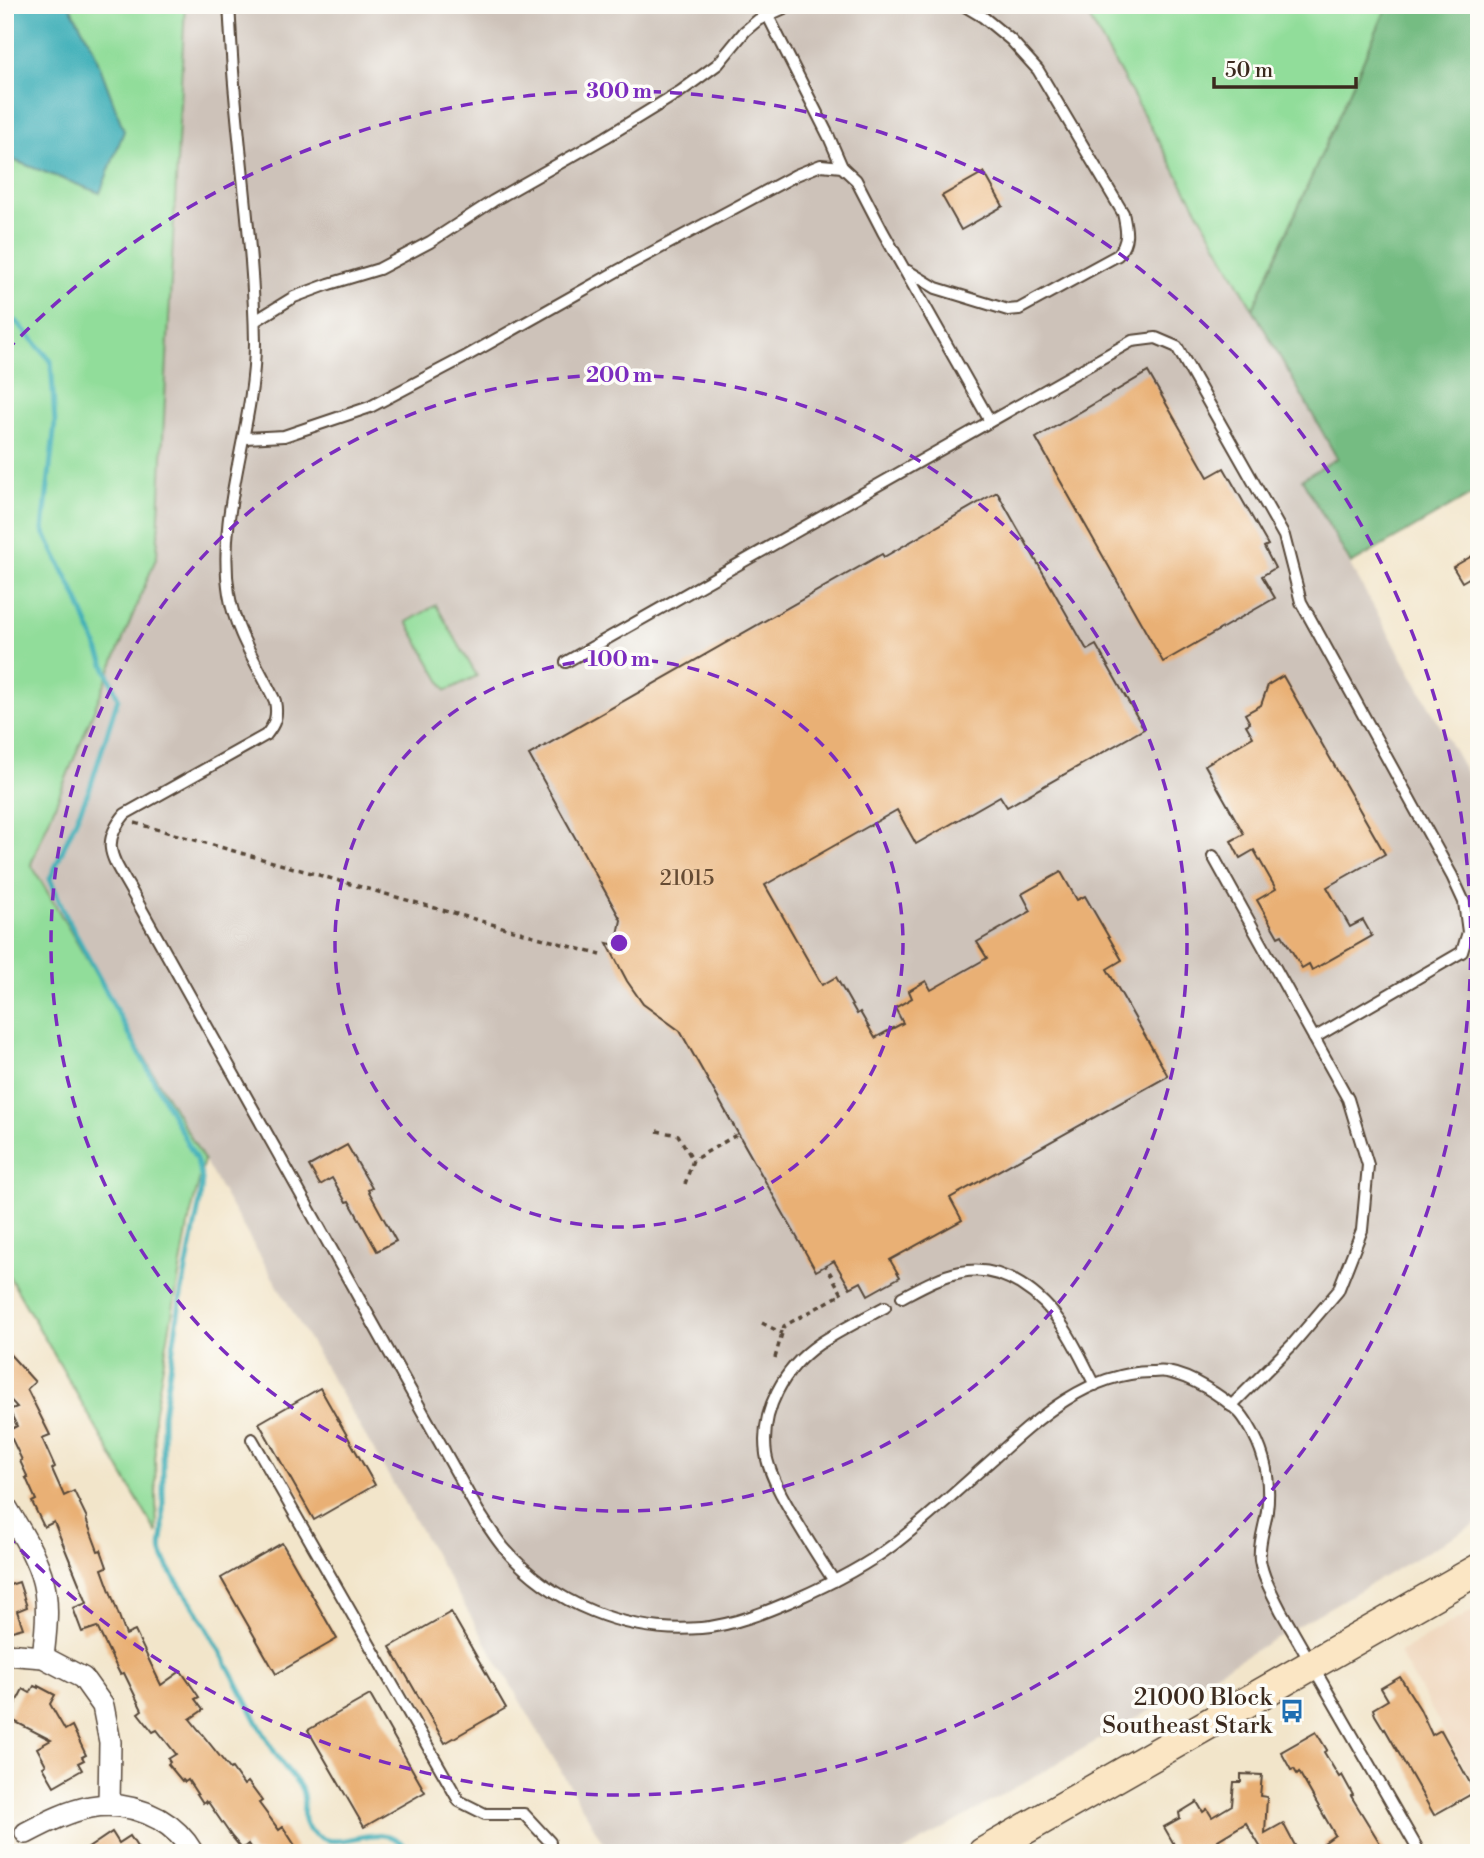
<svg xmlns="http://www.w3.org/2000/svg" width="1484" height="1858" font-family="'Libre Bodoni',serif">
  <rect width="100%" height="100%" fill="#fdfcf7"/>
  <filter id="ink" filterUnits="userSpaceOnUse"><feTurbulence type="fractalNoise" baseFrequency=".0143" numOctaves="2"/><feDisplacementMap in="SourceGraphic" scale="14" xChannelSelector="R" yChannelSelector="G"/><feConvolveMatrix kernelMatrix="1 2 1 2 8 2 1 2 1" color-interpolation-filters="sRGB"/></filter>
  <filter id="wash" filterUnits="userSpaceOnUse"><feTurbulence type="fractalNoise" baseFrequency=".00686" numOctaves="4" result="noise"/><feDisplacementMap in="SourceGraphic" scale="28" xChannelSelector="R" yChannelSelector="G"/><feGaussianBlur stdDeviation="1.57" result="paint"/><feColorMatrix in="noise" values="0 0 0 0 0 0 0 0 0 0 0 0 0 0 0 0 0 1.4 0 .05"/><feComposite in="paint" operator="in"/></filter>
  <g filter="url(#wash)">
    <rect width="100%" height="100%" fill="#f2e5ca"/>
    <polygon fill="#efd6bc" points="1479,1607 1479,1792 1399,1653"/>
    <polygon fill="#cdc2b9" points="185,5 1082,5 1337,459 1302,479 1479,795 1479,1522 901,1853 609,1853 31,864 157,556"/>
    <g fill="#91dd9a" stroke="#66845c" stroke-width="2">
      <polygon points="69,5 185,5 157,556 31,864 204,1160 188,1226 154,1416 157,1534 5,1269 5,157 100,193 93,48"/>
      <polygon points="1082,5 1388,5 1253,309"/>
      <polygon points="436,605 477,676 446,691 407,622"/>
    </g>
    <polygon fill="#74bc82" stroke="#587350" stroke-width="2" points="1388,5 1479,5 1479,490 1351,564 1302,479 1337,458 1253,309"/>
    <polygon fill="#3eafb8" stroke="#3c6c6b" stroke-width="2" points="5,5 69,5 93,48 124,131 100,193 5,157"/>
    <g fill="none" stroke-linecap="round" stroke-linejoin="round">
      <path stroke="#3eafb8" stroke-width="5" d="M 5,321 L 16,321 L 51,361 L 55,423 L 43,530 L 77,598 L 118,698 L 90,788 L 50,879 L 66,916 L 196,1159 L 202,1179 L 200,1201 L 181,1295 L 163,1415 L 163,1532 C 162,1539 160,1547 162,1553 C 169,1573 184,1591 195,1608 C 210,1632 224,1658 237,1683 C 251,1710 264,1737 281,1762 C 287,1771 296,1779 301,1788 C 310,1806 293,1821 317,1836 C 346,1854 382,1813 411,1853"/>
    </g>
    <g id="blocks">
      <g fill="#e9b075">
        <polygon points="984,172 1003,206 961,230 942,196"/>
        <polygon points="1148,372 1208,477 1224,468 1268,545 1264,547 1275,568 1262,576 1275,598 1163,662 1036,438"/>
        <polygon points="997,492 1087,650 1096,645 1144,729 1007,807 1000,796 916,844 897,810 765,885 822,985 836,977 857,1014 860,1012 875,1038 903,1023 895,1008 912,998 909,991 926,981 931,990 987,958 977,942 1031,911 1022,894 1061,872 1077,900 1085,896 1122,960 1107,969 1168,1076 950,1198 962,1220 890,1260 900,1277 868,1295 861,1282 850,1288 834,1261 816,1271 680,1031 643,1004 627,981 607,943 616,945 621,920 529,755 882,554 884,557"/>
        <polygon points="1479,552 1479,572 1462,582 1453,567"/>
        <polygon points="1283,676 1385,854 1327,887 1350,927 1363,920 1372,936 1312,970 1309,964 1302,968 1282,935 1278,937 1257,900 1276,889 1254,850 1240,858 1231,841 1244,834 1205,765 1253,737 1246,725 1250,723 1245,714 1261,705 1268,685"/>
        <polygon points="347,1145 372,1188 368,1190 396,1241 377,1251 349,1201 346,1202 332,1178 320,1185 309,1166"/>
        <polygon points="5,1349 35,1382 27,1389 50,1435 42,1438 55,1467 52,1469 64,1496 74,1491 87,1518 86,1519 98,1551 101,1550 107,1567 102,1569 126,1635 135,1631 161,1685 181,1671 199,1697 195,1699 203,1710 190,1719 230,1769 232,1768 244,1785 248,1782 262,1801 259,1803 279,1830 283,1827 296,1847 287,1853 254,1853 248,1844 242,1849 232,1837 208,1802 207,1803 205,1801 203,1803 188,1780 185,1782 183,1780 182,1781 168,1764 170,1762 168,1759 176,1754 157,1730 153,1732 138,1713 142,1710 124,1673 120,1674 97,1627 82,1632 73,1608 87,1603 54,1522 44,1527 32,1502 36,1500 26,1478 28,1478 20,1461 22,1460 8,1431 17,1426 9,1410 17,1407 5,1394"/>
        <polygon points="320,1388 375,1485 314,1520 259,1423"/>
        <polygon points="282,1543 337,1639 276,1674 221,1578"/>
        <polygon points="19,1582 27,1607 17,1611 23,1628 5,1633 5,1584 9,1583 10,1585"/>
        <polygon points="451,1612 506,1708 445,1743 390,1647"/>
        <polygon points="1400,1677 1420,1709 1432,1735 1441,1730 1475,1792 1434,1815 1385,1729 1384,1730 1375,1715 1373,1709 1388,1700 1381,1688"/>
        <polygon points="34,1686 38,1688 38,1686 55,1695 50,1704 65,1730 72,1726 86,1755 82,1757 84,1760 78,1763 82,1770 54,1786 43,1767 46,1765 37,1748 51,1740 8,1718 23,1689 30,1693"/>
        <polygon points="370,1695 425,1792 364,1827 308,1730"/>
        <polygon points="1316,1732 1327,1750 1324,1752 1339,1777 1342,1775 1353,1795 1351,1796 1386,1853 1330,1853 1324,1843 1335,1835 1299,1772 1297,1774 1294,1769 1291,1770 1281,1752"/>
        <polygon points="1241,1774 1262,1775 1260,1796 1267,1797 1265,1833 1283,1823 1299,1853 1264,1853 1246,1823 1218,1840 1221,1846 1210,1853 1179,1853 1164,1827 1180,1818 1179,1813 1197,1802 1203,1812 1207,1809 1212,1817 1232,1805 1234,1782 1241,1782"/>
        <polygon points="112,1832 119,1843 130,1836 141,1853 81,1853"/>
      </g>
    </g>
  </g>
  <g filter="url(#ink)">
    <use href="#blocks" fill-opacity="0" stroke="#564638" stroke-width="2"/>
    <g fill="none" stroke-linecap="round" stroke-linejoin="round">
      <g stroke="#564638" stroke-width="14">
        <g id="lane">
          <path d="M 229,5 C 231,35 232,65 235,95 C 242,178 254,260 255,343 C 255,427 216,511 229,594 C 235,632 259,667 275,701 C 278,716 275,724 266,735 L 125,814 C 100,844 112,857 129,887 L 478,1511 C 486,1523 494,1536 503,1547 C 552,1604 626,1634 701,1628 C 734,1625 766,1612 796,1599 C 830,1584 864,1567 893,1545 C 928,1518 961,1487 994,1458 C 1038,1418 1087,1373 1151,1372 C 1156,1372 1162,1371 1167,1372 C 1191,1376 1222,1396 1239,1412 C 1243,1416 1246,1421 1249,1426 C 1265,1452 1271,1480 1267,1511 C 1265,1527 1258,1543 1260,1560 C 1263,1578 1273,1595 1281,1611 L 1420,1853"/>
          <polyline points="768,16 829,137 842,167"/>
          <path d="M 908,271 L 936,288 L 1008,310 L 1019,309 L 1118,255 C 1129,241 1127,231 1123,213 L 1038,70 L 1011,40 L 983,17 L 963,5"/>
          <polyline points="255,321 294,297 329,284 379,269 430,242 493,201 606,137 681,91 718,64 745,31 758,20 791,5"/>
          <polyline points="245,438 284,436 370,407 463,358 619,270 796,175 821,165 842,167 856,180 883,232 990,421"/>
          <polyline points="566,662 1132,341 1156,338 1177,347 1284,536 1301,602 1452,876 1464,902 1468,932 1462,952 1314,1038"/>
          <polyline points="1213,856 1348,1099 1368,1165 1362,1230 1338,1291 1292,1345 1231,1406"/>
          <path d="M 902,1297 C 921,1287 940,1276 961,1272 C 1003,1263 1043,1295 1064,1328 C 1076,1346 1085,1366 1095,1385"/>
          <polyline points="252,1439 459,1801 485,1814 524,1814 550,1842 549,1853"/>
          <path d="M 834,1581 C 815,1552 797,1524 781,1494 C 775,1482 768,1468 766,1454 C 760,1411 784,1368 819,1344 C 840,1330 863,1319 885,1307"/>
        </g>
      </g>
      <g stroke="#564638" stroke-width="24">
        <g id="street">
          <path d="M 5,1505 C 18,1527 33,1550 41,1574 C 50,1601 46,1630 43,1657"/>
          <polyline points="5,1654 43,1657 83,1678 103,1706 110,1742 109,1804"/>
          <path d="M 26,1833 C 72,1809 109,1792 159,1819 C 173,1827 185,1839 193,1853"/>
        </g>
      </g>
      <g stroke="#564638" stroke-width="33">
        <polyline id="secondary" points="983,1853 1479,1569"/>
      </g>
      <g stroke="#564638" stroke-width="3.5" stroke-dasharray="5 5" stroke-linecap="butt">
        <polyline points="135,823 601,955"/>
        <polyline points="657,1131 678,1135 693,1160"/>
        <polyline points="685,1184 693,1160 738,1134"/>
        <polyline points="762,1323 782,1333"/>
        <polyline points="775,1358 784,1326 842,1294 826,1266"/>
      </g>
      <use href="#lane" stroke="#fff" stroke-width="10"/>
      <use href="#street" stroke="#fff" stroke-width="21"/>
      <use href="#secondary" stroke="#fbe6c4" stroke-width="30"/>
    </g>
  </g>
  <g fill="none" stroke="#7b2cbf" stroke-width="3.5" stroke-dasharray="12 9">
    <circle cx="619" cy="943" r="284"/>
    <circle cx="619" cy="943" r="568"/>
    <path d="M6 351A852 852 0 1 1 6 1535"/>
  </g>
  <defs>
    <g id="bus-bare" transform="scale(1.89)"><path d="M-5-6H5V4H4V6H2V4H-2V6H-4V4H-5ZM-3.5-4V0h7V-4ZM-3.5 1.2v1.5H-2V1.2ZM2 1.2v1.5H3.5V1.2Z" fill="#1f6fb2" stroke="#fdfcf7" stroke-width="2.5" paint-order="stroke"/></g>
  </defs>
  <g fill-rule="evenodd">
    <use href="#bus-bare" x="1292" y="1711"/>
  </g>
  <g text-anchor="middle" stroke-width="7" stroke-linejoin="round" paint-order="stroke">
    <g font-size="21" fill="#664c34">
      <text x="687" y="885">21015</text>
    </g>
    <g font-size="24" fill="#3b2a1e" stroke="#fdfcf7" text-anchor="end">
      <text x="1272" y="1705">21000 Block<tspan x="1272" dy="28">Southeast Stark</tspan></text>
    </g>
  </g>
  <circle cx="619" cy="943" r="10" fill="#7b2cbf" stroke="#fdfcf7" stroke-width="3.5"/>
  <g font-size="21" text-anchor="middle" font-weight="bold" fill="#7b2cbf" stroke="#fdfcf7" stroke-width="7" stroke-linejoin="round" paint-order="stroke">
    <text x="619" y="98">300 m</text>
    <text x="619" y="382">200 m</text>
    <text x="619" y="666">100 m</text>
  </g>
  <rect width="1484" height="1858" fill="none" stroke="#fdfcf7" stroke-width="28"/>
  <path d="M1214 77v10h142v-10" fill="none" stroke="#3b2a1e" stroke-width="3.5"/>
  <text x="1225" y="77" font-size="21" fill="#3b2a1e" stroke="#fdfcf7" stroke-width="5" paint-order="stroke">50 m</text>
</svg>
